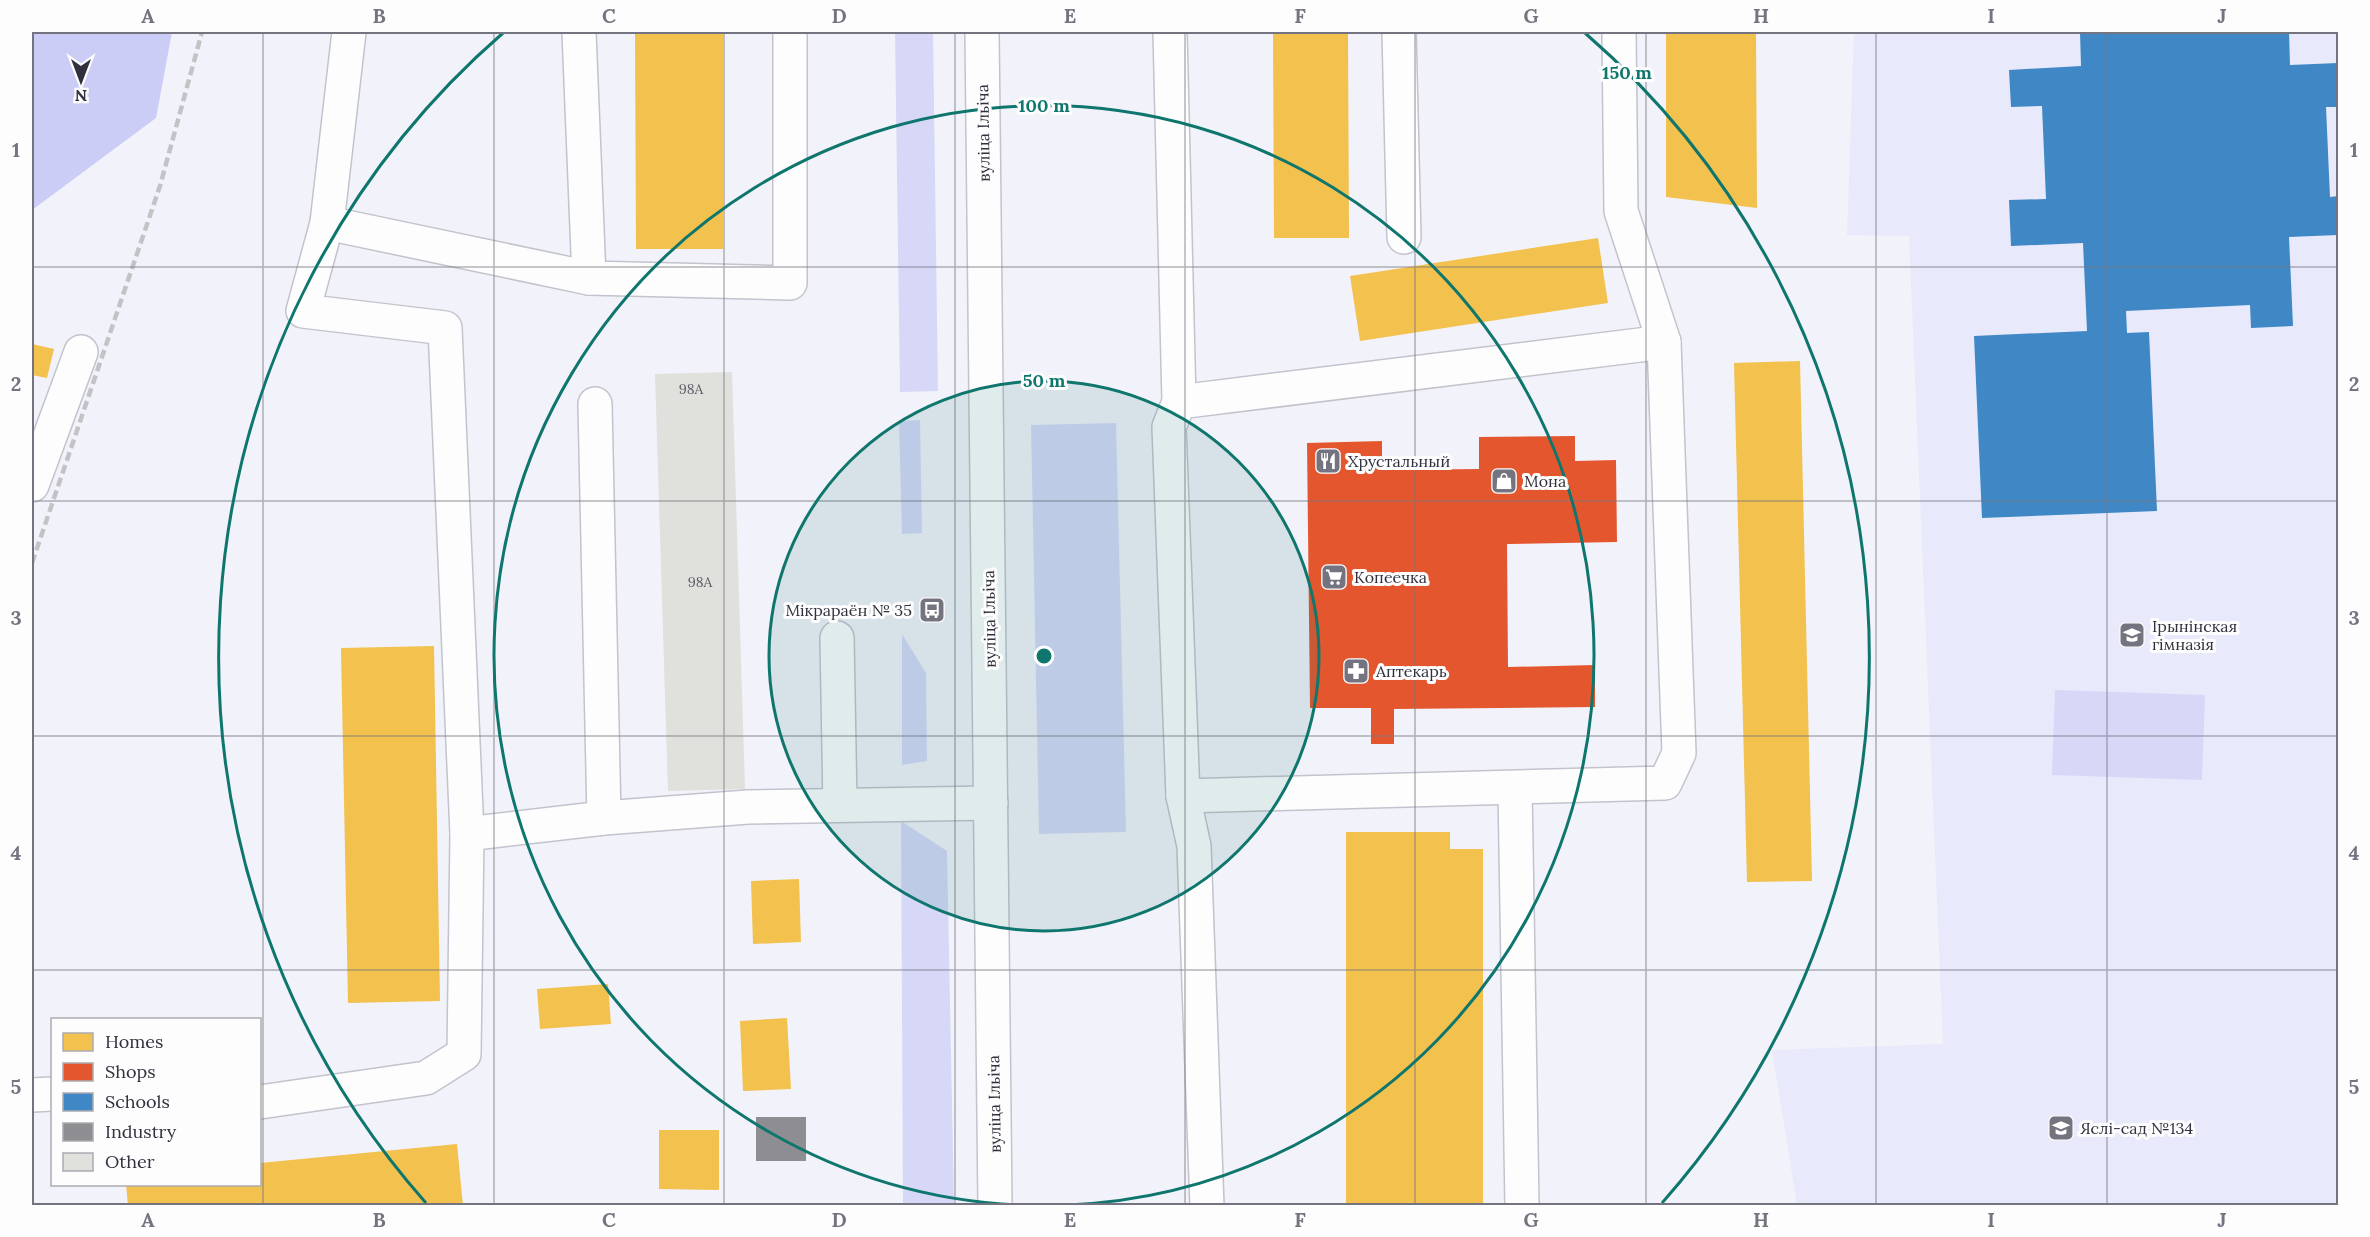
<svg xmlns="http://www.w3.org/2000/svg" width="2370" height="1237" font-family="Lora,serif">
  <rect width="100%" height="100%" fill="#f2f2fa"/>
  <polygon fill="#e8e9fb" points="1854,32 2338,32 2338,1205 1797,1205 1772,1050 1943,1044 1909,236 1847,235"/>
  <g fill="#d7d8f8">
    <polygon points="895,32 933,32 938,391 900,392"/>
    <polygon points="920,420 922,533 902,534 899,421"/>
    <polygon points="1116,423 1126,832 1039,834 1031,425"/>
    <polygon points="902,634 926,673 927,761 902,765"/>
    <polygon points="2055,690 2205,695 2202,780 2052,775"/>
    <polygon points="901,821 947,851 954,1205 903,1205"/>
  </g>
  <polygon fill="#cccdf6" points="32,32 172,32 156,118 32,210"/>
  <g fill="#f2c14e">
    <polygon points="635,32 723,32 723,249 636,249"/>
    <polygon points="1273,32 1348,32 1349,238 1274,238"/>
    <polygon points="1666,32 1756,32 1757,208 1666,197"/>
    <polygon points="1598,238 1608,303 1360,341 1350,276"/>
    <polygon points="32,344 54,349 47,378 32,375"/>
    <polygon points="1800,361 1812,881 1747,882 1734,363"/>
    <polygon points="434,646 440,1001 348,1003 341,648"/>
    <polygon points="1346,832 1450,832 1450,849 1483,849 1483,1206 1346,1206"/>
    <polygon points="799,879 801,942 753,944 751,881"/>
    <polygon points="608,984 611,1024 540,1029 537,989"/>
    <polygon points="787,1018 791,1089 743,1091 740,1021"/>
    <polygon points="659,1130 719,1130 719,1190 659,1189"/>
    <polygon points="457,1144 463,1206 128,1206 126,1184 260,1184 260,1163"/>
  </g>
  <polygon fill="#e4572e" points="1575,436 1575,461 1616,460 1617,542 1507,544 1508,667 1595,665 1595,707 1394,709 1394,744 1371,744 1371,708 1310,708 1307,443 1382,441 1382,470 1479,469 1479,437"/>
  <polygon fill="#3f88c5" points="2080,32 2289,32 2290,65 2338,63 2338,107 2326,107 2330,197 2338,196 2338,235 2289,237 2293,326 2251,328 2250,305 2126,311 2127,333 2149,332 2157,511 1982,518 1974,336 2087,331 2083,243 2011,246 2009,200 2046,199 2042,106 2011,107 2009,70 2081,66"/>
  <rect fill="#8d8d92" x="756" y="1117" width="50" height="44"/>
  <polygon fill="#e0e0dd" points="732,372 745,789 668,791 655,374"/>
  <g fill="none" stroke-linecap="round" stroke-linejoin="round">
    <g stroke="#c3c3cd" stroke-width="36">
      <g id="minor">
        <polyline points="349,32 327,223 589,278"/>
        <polyline points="579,32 589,278 790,283 790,32"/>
        <polyline points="1170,32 1179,402 1169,427 1183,796 1194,846 1207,1206"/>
        <polyline points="1399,32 1404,237"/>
        <polyline points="327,223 303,311 445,328 467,834"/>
        <polyline points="1179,402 1664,342"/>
        <polyline points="595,404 604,818"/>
        <polyline points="32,485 81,352"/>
        <polyline points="837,638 840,805"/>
        <polyline points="1515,788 1522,1206"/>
        <polyline points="1183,796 1665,783 1679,753 1664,342 1621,211 1619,32"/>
        <polyline points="32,1095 52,1094"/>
        <polyline points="260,1102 426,1078 464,1054 467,834 604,818 748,807 991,803"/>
      </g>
    </g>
    <g stroke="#c3c3cd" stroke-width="36">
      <polyline id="major" points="982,32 995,1206"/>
    </g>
    <use href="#minor" stroke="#fdfdfe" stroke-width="33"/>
    <use href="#major" stroke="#fdfdfe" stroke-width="33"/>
    <polyline stroke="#c3c3c6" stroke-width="4.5" stroke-dasharray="9 4.5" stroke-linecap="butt" points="32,563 160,186 202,32"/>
  </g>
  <path fill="none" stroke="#747480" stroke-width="1.5" stroke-opacity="0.55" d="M 263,32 L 263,1206M 494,32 L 494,1206M 724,32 L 724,1206M 955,32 L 955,1206M 1185,32 L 1185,1206M 1415,32 L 1415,1206M 1646,32 L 1646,1206M 1876,32 L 1876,1206M 2107,32 L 2107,1206M 32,267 L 2338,267M 32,501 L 2338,501M 32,736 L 2338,736M 32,970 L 2338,970"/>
  <circle cx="1044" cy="656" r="275" fill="#0f766e" fill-opacity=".12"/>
  <g fill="none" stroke="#0f766e" stroke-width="3">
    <circle cx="1044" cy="656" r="275"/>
    <path d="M1020 1205A550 550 0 1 1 1068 1205"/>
    <path d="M426 1203A825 825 0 0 1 503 33M1585 33A825 825 0 0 1 1662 1203"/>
  </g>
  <defs>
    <g id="restaurant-square" transform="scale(1.35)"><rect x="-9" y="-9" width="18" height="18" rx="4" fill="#747480" stroke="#fdfdfd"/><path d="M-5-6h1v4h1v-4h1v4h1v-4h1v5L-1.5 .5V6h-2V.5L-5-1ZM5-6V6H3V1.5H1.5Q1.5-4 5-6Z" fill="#fff"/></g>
    <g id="shop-square" transform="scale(1.35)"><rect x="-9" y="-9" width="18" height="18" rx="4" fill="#747480" stroke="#fdfdfd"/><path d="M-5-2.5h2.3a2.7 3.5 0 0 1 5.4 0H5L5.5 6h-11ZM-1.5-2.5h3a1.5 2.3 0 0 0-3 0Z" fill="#fff"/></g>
    <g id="supermarket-square" transform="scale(1.35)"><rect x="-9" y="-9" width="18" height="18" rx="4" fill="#747480" stroke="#fdfdfd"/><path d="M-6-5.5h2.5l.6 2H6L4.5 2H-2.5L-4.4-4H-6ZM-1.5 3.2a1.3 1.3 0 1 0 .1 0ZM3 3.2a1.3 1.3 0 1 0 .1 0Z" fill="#fff"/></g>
    <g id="bus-square" transform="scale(1.35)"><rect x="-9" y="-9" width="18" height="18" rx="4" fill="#747480" stroke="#fdfdfd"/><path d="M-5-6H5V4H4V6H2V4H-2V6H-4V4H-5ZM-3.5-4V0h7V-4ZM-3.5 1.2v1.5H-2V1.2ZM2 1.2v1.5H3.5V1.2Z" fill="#fff"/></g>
    <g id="school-square" transform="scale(1.35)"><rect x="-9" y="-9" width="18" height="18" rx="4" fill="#747480" stroke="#fdfdfd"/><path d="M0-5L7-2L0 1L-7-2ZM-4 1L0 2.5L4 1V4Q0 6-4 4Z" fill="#fff"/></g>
    <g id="pharmacy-square" transform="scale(1.35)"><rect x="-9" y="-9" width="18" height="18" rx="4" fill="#747480" stroke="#fdfdfd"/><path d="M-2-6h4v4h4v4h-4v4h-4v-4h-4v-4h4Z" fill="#fff"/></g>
  </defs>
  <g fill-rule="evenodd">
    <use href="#restaurant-square" x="1328" y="461"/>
    <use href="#shop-square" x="1504" y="481"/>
    <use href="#supermarket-square" x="1334" y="577"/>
    <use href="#bus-square" x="932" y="610"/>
    <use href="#school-square" x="2132" y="635"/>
    <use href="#pharmacy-square" x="1356" y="671"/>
    <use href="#school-square" x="2061" y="1128"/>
  </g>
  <g text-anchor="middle" stroke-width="6" stroke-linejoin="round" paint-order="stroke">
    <g font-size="14" fill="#5c5c66">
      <text x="691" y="394">98А</text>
      <text x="700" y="587">98А</text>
    </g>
    <g font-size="16" fill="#30303e" stroke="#fdfdfd">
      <text transform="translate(983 133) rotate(-91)" y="6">вуліца Ільіча</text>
      <text transform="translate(989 619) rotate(-91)" y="6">вуліца Ільіча</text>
      <text transform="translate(994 1104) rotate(-91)" y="6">вуліца Ільіча</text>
    </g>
    <g font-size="16" fill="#30303e" stroke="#fdfdfd" text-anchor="start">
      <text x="1348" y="467">Хрустальный</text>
      <text x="1524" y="487">Мона</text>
      <text x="1354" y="583">Копеечка</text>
      <text x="912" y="616" text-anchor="end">Мікрараён № 35</text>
      <text x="2152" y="632">Ірынінская<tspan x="2152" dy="18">гімназія</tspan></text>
      <text x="1376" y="677">Аптекарь</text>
      <text x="2080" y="1134">Яслі-сад №134</text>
    </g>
  </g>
  <circle cx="1044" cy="656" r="9" fill="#0f766e" stroke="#fdfdfd" stroke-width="3"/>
  <g font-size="18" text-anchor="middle" font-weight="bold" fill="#0f766e" stroke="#fdfdfd" stroke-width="6" stroke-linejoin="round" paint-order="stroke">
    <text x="1627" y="79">150 m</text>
    <text x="1044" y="112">100 m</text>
    <text x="1044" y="387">50 m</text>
  </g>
  <rect width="2370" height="1237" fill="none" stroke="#fdfdfd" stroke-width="66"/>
  <rect x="51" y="1018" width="210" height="168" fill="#fdfdfd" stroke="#ababb1" stroke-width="1.5"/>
  <rect x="63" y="1033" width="30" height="18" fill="#f2c14e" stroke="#ababb1" stroke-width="1.5"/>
  <text x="105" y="1048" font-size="18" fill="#30303e">Homes</text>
  <rect x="63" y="1063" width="30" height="18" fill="#e4572e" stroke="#ababb1" stroke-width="1.5"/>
  <text x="105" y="1078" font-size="18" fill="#30303e">Shops</text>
  <rect x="63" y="1093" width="30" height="18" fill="#3f88c5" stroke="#ababb1" stroke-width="1.5"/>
  <text x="105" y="1108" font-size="18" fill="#30303e">Schools</text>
  <rect x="63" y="1123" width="30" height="18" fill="#8d8d92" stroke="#ababb1" stroke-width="1.5"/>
  <text x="105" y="1138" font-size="18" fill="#30303e">Industry</text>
  <rect x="63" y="1153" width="30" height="18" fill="#e0e0dd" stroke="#ababb1" stroke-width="1.5"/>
  <text x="105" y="1168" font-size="18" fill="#30303e">Other</text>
  <g transform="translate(81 81) rotate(180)" stroke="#fdfdfd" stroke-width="4.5" paint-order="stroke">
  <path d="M0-4.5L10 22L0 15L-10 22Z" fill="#30303e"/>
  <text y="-9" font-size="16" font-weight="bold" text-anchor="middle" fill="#30303e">N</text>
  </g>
  <rect x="33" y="33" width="2304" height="1171" fill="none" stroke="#747480" stroke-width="2"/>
  <g font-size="20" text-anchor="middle" font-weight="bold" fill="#747480">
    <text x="148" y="23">A</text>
    <text x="379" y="23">B</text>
    <text x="609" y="23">C</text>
    <text x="839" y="23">D</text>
    <text x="1070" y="23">E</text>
    <text x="1300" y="23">F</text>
    <text x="1531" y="23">G</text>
    <text x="1761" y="23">H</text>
    <text x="1991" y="23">I</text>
    <text x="2222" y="23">J</text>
    <text x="16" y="157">1</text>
    <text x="2354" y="157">1</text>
    <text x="16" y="391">2</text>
    <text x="2354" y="391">2</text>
    <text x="16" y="625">3</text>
    <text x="2354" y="625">3</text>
    <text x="16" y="860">4</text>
    <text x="2354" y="860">4</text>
    <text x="16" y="1094">5</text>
    <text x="2354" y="1094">5</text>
    <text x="148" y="1227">A</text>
    <text x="379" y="1227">B</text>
    <text x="609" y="1227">C</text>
    <text x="839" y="1227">D</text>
    <text x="1070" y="1227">E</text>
    <text x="1300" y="1227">F</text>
    <text x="1531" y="1227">G</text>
    <text x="1761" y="1227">H</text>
    <text x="1991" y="1227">I</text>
    <text x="2222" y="1227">J</text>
  </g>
</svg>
